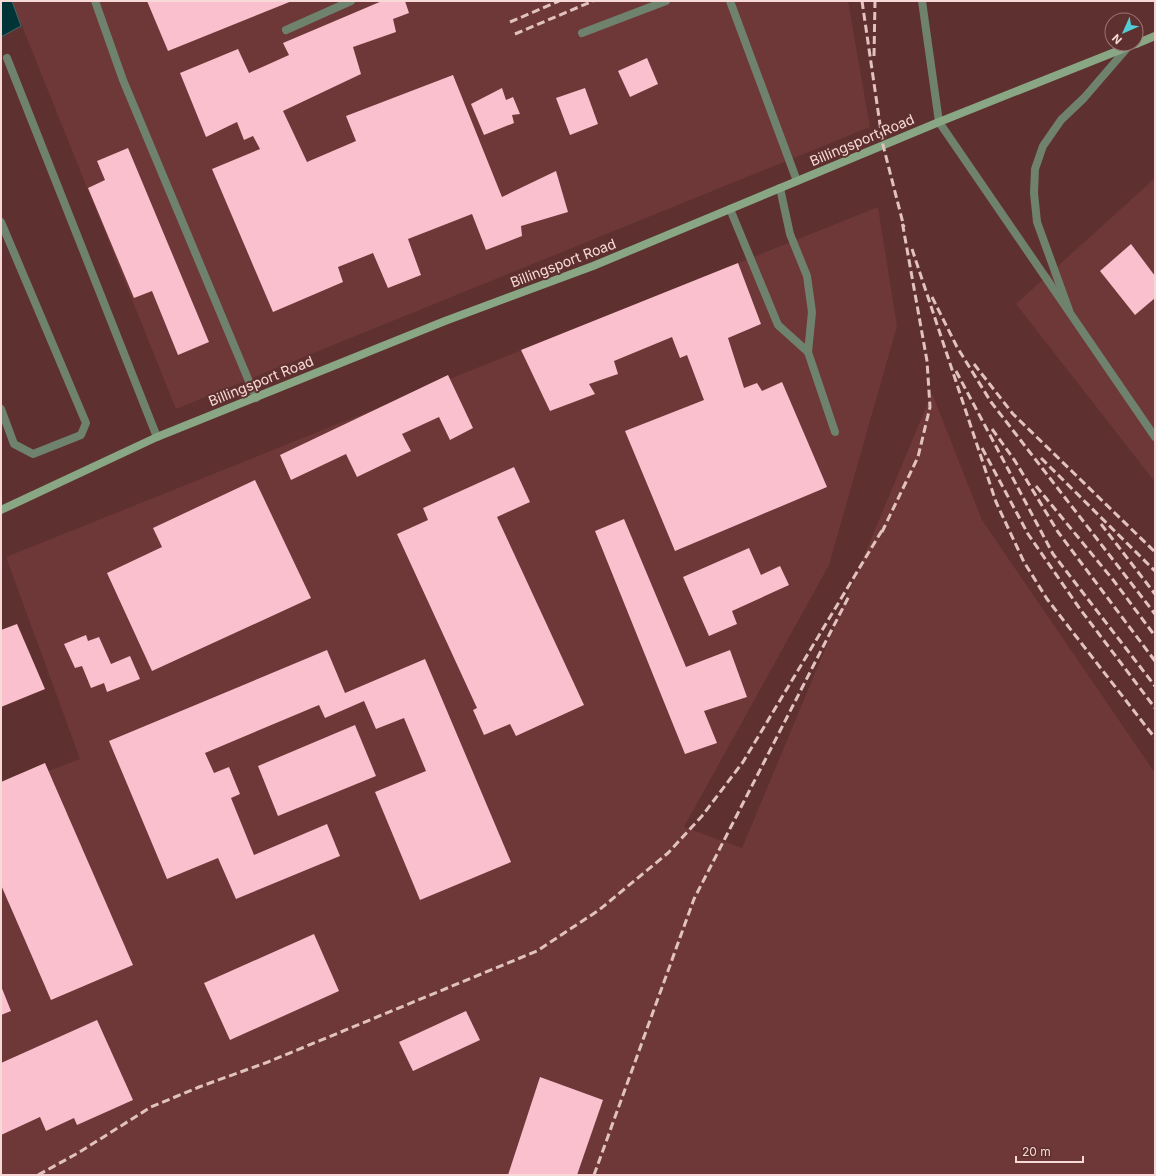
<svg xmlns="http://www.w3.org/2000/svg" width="1156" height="1176" font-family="Inter,sans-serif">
  <rect width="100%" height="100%" fill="#5e302f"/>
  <g fill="#6d3837">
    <polygon points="12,1 848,1 870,127 176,409"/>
    <polygon points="1155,178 1155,482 1016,304"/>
    <polygon points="878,207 897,326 829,565 684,827 742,848 932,393 982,520 1155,773 1155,1175 1,1175 1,789 80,759 6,557"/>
  </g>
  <polygon fill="#003437" stroke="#4a6667" points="1,1 12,1 21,26 1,37"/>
  <g fill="#fac0ce">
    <polygon points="147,1 292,1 168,51"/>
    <polygon points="382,1 405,1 409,13 393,19 396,32 353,47 361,74 283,111 307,162 356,141 346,116 453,75 502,197 556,171 568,212 521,226 522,236 486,250 472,214 408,239 421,275 388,288 373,253 338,267 343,282 273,312 212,169 260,149 253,136 244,140 237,122 206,137 180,73 238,49 249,73 289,55 283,43"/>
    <polygon points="647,58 658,84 630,97 618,71"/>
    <polygon points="502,88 506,100 513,97 520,114 512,115 514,123 484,135 471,104"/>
    <polygon points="585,88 598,124 570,135 556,98"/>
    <polygon points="128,148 209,342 178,355 152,291 134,298 88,188 105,180 97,161"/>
    <polygon points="1131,244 1155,276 1155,298 1135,315 1100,271"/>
    <polygon points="738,263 761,324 728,338 744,388 757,383 762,391 782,382 827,487 675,551 625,431 704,400 687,355 680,358 672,337 614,361 618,374 589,384 595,394 550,411 521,350"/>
    <polygon points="448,375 473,428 450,440 439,417 402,434 411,451 357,477 346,454 291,480 280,455"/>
    <polygon points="514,467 530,502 497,517 584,705 516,736 510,724 484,735 473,710 477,708 397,534 428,520 423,508"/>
    <polygon points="255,480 311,598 152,671 107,573 162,547 153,528"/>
    <polygon points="624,519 686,667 730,650 747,697 704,711 717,743 685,754 595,531"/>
    <polygon points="749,548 761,575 780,566 789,585 732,611 737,624 709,636 683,577"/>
    <polygon points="17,624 45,689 1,707 1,630"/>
    <polygon points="86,635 88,641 99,637 111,664 130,656 140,679 107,692 104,683 91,688 82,666 75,668 64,644"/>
    <polygon points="327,650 345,693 425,659 511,862 420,900 375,792 426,771 404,718 376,729 364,701 325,718 319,705 205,753 214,773 229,767 240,794 231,798 254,855 327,824 340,856 236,899 218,858 167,879 109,741"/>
    <polygon points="355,725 376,776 278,816 258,766"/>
    <polygon points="45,763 133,965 51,1000 1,885 1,782"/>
    <polygon points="314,934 339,991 230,1040 204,983"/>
    <polygon points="1,986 11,1011 1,1015"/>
    <polygon points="466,1011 480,1040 413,1071 399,1042"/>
    <polygon points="97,1020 133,1100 77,1125 74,1118 46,1131 40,1117 1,1135 1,1063"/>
    <polygon points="540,1077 603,1100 577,1175 508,1175"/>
  </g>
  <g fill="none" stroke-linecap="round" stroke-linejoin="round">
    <g stroke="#6f826d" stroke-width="8">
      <polyline points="95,1 123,80 256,398"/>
      <polyline points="730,1 797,181"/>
      <polyline points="922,1 939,122"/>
      <polyline points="286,30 351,1"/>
      <polyline points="582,33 666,1"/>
      <polyline points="7,58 157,437"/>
      <polyline points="780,188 790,234 807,276 812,312 808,352 835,432"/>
      <polyline points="730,209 778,325 808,352"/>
      <polyline points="1,222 86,423 81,435 33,454 14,444 1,409"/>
      <polyline points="1069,310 1037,222 1034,193 1035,169 1043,146 1061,120 1084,98 1128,47"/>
    </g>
    <polyline stroke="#6f826d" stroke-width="8" points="939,122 1155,437"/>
    <g stroke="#89a785" stroke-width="8">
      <polyline points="1136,44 1155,36"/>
      <polyline points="1,510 157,437 445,321 593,266 939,122 1135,44"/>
    </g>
    <g stroke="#e1c2bf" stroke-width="3" stroke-dasharray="8 4" stroke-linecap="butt">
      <polyline points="862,1 883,145 904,227"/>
      <polyline points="510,22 559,1"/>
      <polyline points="515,34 593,1"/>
      <polyline points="874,56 875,1"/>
      <polyline points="912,249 996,502 1024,562 1047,599 1155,738"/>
      <polyline points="932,297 957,347 991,402 1155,614"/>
      <polyline points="974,364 1013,414 1155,552"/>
      <polyline points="956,371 1053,554 1155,686"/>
      <polyline points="992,429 1015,461 1058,532 1155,661"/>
      <polyline points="982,448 1028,534 1080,609 1155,708"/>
      <polyline points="1041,458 1155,571"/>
      <polyline points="1036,486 1114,581 1155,636"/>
      <polyline points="1101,524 1155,594"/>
      <polyline points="882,532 918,457 930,407 927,361 902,221"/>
      <polyline points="38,1175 78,1153 151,1107 199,1087 268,1062 537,951 599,910 668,853 702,816 743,762 884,527"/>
      <polyline points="594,1175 694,899 849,596"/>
    </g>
  </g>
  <g text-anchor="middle" stroke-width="4" stroke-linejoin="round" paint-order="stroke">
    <g font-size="14" fill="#f7dad7" stroke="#5e302f">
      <text transform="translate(862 140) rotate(-23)" y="5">Billingsport Road</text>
      <text transform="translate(563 263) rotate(-21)" y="5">Billingsport Road</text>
      <text transform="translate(261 381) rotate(-22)" y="5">Billingsport Road</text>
    </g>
  </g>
  <rect width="1156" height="1176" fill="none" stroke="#f7dad7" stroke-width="4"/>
  <g transform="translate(1124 32) rotate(225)"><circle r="19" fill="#5e302f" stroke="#9b7472"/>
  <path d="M0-3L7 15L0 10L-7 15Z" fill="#52ccd5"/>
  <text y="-6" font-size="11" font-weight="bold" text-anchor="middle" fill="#f7dad7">N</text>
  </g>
  <path d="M1016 1156v6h67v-6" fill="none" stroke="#f7dad7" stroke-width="2"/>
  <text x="1022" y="1156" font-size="12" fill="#f7dad7" stroke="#5e302f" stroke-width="3" paint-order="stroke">20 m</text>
</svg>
